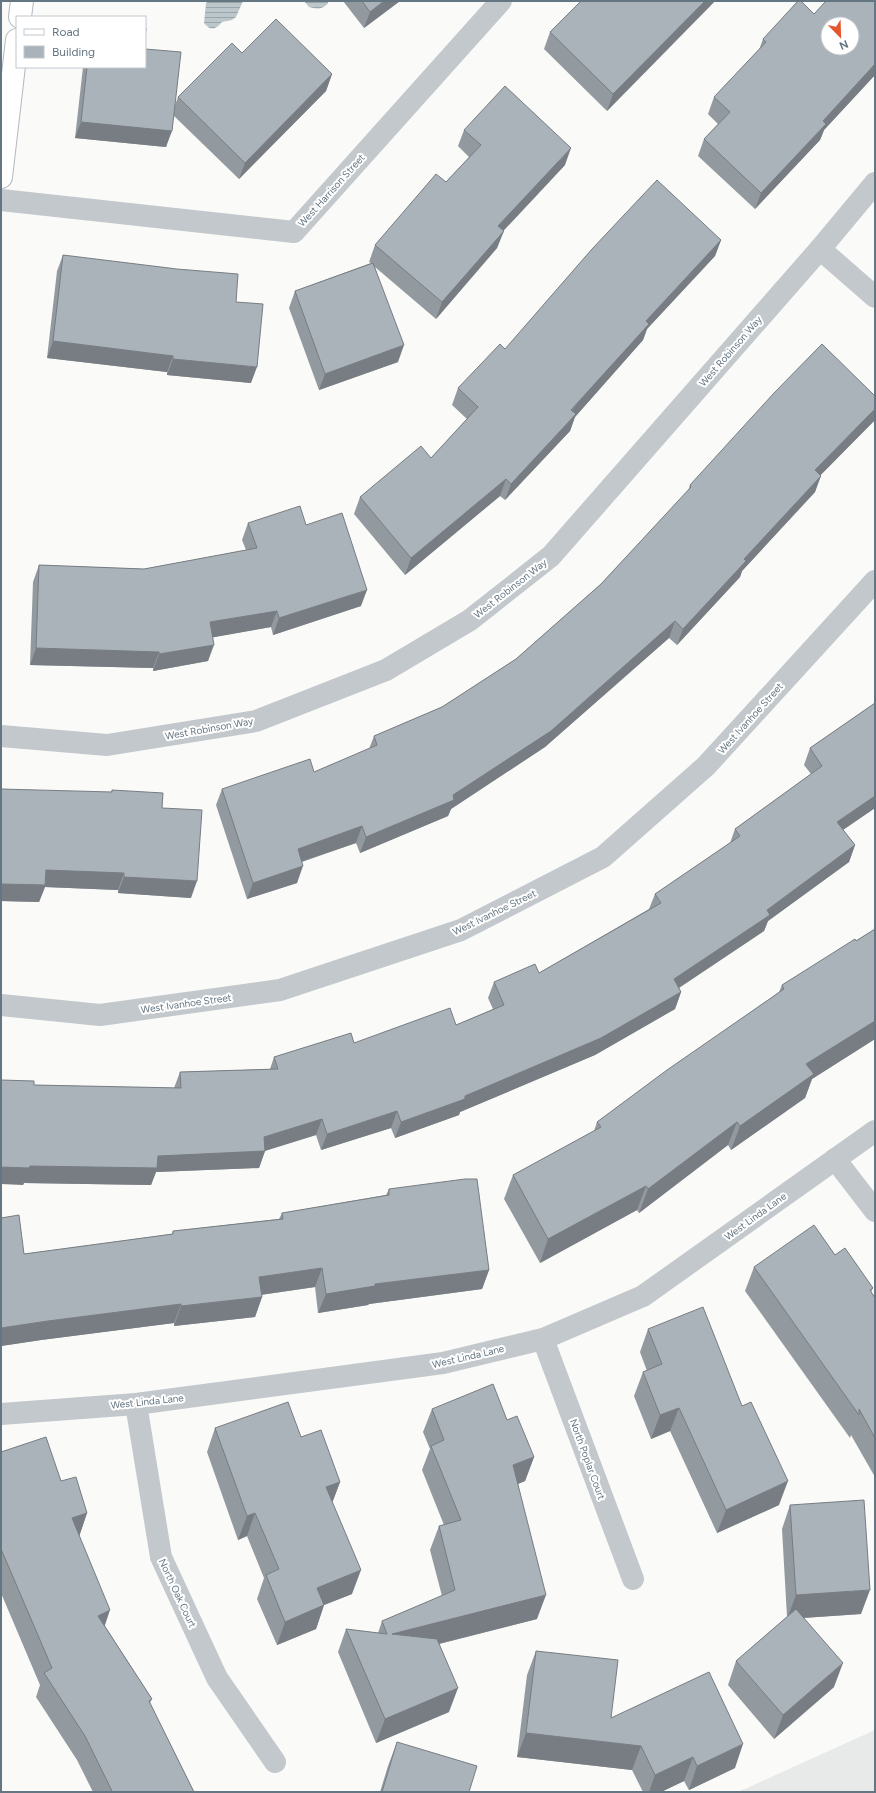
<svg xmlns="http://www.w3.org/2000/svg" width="876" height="1793" font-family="Figtree,sans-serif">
  <defs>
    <pattern id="water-rules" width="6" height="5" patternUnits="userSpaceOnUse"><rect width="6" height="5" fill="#bbc7cb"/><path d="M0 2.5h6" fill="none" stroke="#9ca6aa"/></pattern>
  </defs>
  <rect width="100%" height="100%" fill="#fafaf8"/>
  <polygon fill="#e8e9e9" points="875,1730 875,1792 738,1792"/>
  <g fill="url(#water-rules)">
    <path d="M 208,1 L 243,1 L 236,17 L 232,20 L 222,22 C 216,29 211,32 204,23 L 206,3 Z"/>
    <path d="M 304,1 L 328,1 L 328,3 C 323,10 316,9 309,7 Z"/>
  </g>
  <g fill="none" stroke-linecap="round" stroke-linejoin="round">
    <g stroke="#b3babf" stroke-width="24">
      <g id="secondary">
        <polyline points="20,17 22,1"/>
        <polyline points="1,177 17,40"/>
      </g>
    </g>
    <g stroke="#c3c8cc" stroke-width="22">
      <polyline points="1,200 294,232 501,1"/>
      <polyline points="820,249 875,297"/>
      <polyline points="1,736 107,745 256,721 386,670 470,620 551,556 820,249 875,183"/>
      <polyline points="1,1005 100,1015 280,990 461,930 603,857 706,766 875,581"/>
      <polyline points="835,1159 875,1211"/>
      <polyline points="543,1339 633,1579"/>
      <polyline points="136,1404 161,1557 217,1678 275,1762"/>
      <polyline points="1,1414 136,1404 443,1363 543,1339 643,1296 875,1131"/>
    </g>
    <use href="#secondary" stroke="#fff" stroke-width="22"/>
  </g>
  <g fill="#929a9f">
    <polygon points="343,1 400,1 364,28"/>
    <polygon points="715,1 607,111 544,49 550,32"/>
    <polygon points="875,1 875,75 824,130 820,140 755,209 698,156 704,139 718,124 708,114 714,97 759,50 763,39 814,14"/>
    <polygon points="242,53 332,74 326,91 239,179 174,116 166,147 75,138 83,67 145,67 175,105 178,97"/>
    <polygon points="464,130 565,165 503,231 497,248 436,319 375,267 398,362 319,390 289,308 295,291 371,263 369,262 375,245 446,182 469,157 458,146"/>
    <polygon points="721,240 715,256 647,329 643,340 575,417 570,431 505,500 500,496 405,575 354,514 360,497 431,458 467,419 452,405 458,388 505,349"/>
    <polygon points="63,255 236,302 251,383 167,375 167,372 47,358 57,271"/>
    <polygon points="875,396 875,420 820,475 815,492 742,571 740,577 677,645 669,638 545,747 451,809 448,816 360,853 356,843 302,862 297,883 247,899 216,805 222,789 314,772 369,749 374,736 442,707 516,659 601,584 688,491 690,485"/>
    <polygon points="248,523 306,525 361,606 273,635 271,627 213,637 208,661 153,671 153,668 30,665 33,582 39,565 144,569 246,550 242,540"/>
    <polygon points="875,703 875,808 843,830 855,845 849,862 768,921 764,931 679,988 681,992 675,1009 595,1055 460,1112 459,1115 395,1138 391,1128 321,1150 316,1135 265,1151 259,1168 156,1172 151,1185 24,1183 23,1185 34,1085 174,1088 180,1072 270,1069 274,1057 456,1025 493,1009 488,998 494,982 539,973 649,909 655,894 730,843 735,829 811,774 804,765 810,748"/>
    <polygon points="112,790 162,808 191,898 118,893 118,890 45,887 39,902 1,901 111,792"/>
    <polygon points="875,929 875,1039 812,1079 805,1098 731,1150 728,1145 639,1213 637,1210 540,1263 504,1199 513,1175 594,1131 597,1122 779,992 782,985"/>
    <polygon points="389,1189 489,1270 482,1289 369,1304 368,1305 318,1313 315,1287 261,1295 262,1297 255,1317 174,1326 174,1323 41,1340 1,1346 1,1218 24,1254 172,1234 173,1231 279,1219 282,1213 386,1195"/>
    <polygon points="835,1255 873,1288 871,1292 875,1298 875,1477 851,1435 850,1438 745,1291 754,1267"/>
    <polygon points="648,1329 779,1505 717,1533 670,1431 651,1439 634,1396 643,1372 647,1371 640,1352"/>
    <polygon points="432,1409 507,1420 534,1457 525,1481 518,1484 537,1619 439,1644 449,1712 376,1743 338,1652 346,1629 378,1633 382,1621 442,1596 430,1550 439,1526 444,1525 422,1470 430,1449 423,1432"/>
    <polygon points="215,1428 301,1437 340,1482 332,1503 352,1594 324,1605 316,1629 277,1645 257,1599 264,1578 247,1536 238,1540 207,1452"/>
    <polygon points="1,1452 61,1481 87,1513 79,1536 105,1626 152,1699 150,1703 194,1792 93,1792 77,1760 36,1697 40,1685 1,1593"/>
    <polygon points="790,1505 861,1614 803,1618 834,1687 774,1739 728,1685 736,1661 787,1617 782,1529"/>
    <polygon points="536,1651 611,1718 735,1768 689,1790 684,1781 661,1792 643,1792 632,1770 517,1757 527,1675"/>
    <polygon points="397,1742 469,1792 380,1792 388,1766"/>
  </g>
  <g fill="#777d82">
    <polygon points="384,1 400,1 364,28 370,12"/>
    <polygon points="705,1 715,1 607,111 613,94"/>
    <polygon points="875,64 875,75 824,130 820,140 755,209 761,193 823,121"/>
    <polygon points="332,74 326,91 239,179 245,163"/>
    <polygon points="81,122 172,131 166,147 75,138"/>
    <polygon points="571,148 565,165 492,243 498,226"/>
    <polygon points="504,231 497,248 436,319 442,302"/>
    <polygon points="721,240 715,256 647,329 643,340 575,417 570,431 505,500 511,484 646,321"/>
    <polygon points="53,341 173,356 167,372 47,358"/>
    <polygon points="404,345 398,362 319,390 325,374"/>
    <polygon points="173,359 257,367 251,383 167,375"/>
    <polygon points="875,409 875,420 809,487 815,470"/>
    <polygon points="821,476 815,492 742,571 740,577 677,645 683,629 744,559"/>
    <polygon points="506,479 500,496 405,575 411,558"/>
    <polygon points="367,590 361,606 273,635 279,618"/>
    <polygon points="277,611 271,627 204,639 210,622"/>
    <polygon points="675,621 669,638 545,747 451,809 448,816 360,853 366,837 453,795"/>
    <polygon points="214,645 208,661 153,671 159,654"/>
    <polygon points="36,648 159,652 153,668 30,665"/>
    <polygon points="875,796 875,808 831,838 837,822"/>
    <polygon points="362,826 356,843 291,865 298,849"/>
    <polygon points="855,845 849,862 768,921 764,931 668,995 674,979"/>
    <polygon points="303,866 297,883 247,899 253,883"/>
    <polygon points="46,870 124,873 118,890 45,887 39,902 1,901 1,884"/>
    <polygon points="124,877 197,881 191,898 118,893"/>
    <polygon points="681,992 675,1009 595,1055 460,1112 459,1115 395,1138 401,1122 465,1096"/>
    <polygon points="875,1021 875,1039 812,1079 805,1098 731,1150 740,1126 806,1064"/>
    <polygon points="397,1111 391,1128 321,1150 327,1134"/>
    <polygon points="322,1119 316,1135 264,1151 265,1151 259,1168 156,1172 151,1185 24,1183 23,1185 1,1184 1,1167 30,1166 158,1156 264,1137"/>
    <polygon points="737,1122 728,1145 639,1213 648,1189"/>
    <polygon points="646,1186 637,1210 540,1263 548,1239"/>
    <polygon points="322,1268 315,1287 252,1296 259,1277"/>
    <polygon points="489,1270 482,1289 369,1304 368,1305 318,1313 326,1294 375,1284"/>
    <polygon points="262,1297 255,1317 174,1326 181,1306"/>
    <polygon points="181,1304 174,1323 41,1340 1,1346 1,1328 48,1321"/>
    <polygon points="679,1408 670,1431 651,1439 660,1415"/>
    <polygon points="534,1457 525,1481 505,1489 513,1465"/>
    <polygon points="788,1481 779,1505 717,1533 726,1510"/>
    <polygon points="340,1482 331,1506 326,1487"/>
    <polygon points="87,1513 79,1537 72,1518"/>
    <polygon points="255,1513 247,1536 238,1540 247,1516"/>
    <polygon points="361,1570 352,1594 324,1605 316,1629 277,1645 285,1622 317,1588"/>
    <polygon points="870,1590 861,1614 787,1619 796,1595"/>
    <polygon points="546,1595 537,1619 383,1658 392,1634"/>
    <polygon points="110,1610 102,1634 98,1616"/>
    <polygon points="843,1663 834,1687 774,1739 783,1715"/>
    <polygon points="458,1688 449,1712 376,1743 385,1719"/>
    <polygon points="526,1733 641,1746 632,1770 517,1757"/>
    <polygon points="743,1744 735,1768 689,1790 697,1766"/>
    <polygon points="693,1757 684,1781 661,1792 649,1792 655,1775"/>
  </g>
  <g fill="#aab3b9" stroke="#777d82" fill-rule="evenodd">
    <polygon points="362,1 384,1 370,12"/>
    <polygon points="581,1 705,1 613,94 550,32"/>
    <path d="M 798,1 L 801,1 L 814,14 L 826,1 L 875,1 L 875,64 L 823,121 L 826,124 L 761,193 L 704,139 L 730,112 L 714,97 L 766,42 L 763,39 ZM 828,24 L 852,24 L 852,48 L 828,48 Z"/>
    <polygon points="276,19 332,74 245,163 178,97 232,43 242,53"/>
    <polygon points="145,27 146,28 145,38"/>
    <polygon points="145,49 181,52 172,131 81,122 87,67 145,67"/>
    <polygon points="505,86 571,148 498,226 504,231 442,302 375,245 436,174 446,182 481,145 464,130"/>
    <polygon points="657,180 721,240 646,321 649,324 571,410 576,414 511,484 506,479 411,558 360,497 421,446 431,458 478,407 458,388 500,344 505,349 592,249"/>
    <polygon points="63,255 177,269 238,274 236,302 263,304 257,367 173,359 173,356 53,341"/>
    <polygon points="373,263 404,345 325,374 295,291"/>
    <polygon points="822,344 875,396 875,409 815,470 821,476 744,559 746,561 683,629 675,621 551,731 453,795 454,800 366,837 362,826 298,849 303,866 253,883 222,789 310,759 314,772 377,745 374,736 442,707 516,659 601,584 691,487 690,485 774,393"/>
    <polygon points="300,506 306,525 342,513 367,590 279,618 277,611 210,622 214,645 159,654 159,652 36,648 39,565 144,569 257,548 248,523"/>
    <polygon points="875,703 875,796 837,822 855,845 767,910 770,915 674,979 681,992 601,1038 465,1096 465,1099 401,1122 397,1111 327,1134 322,1119 264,1137 265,1151 158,1156 157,1168 30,1166 29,1168 1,1167 1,1080 34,1081 34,1085 181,1088 180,1072 278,1069 274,1057 351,1033 354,1043 450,1008 456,1025 504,1005 494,982 535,964 539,973 661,903 655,894 740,836 735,829 822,766 810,748"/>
    <polygon points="1,789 112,792 112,790 163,793 162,808 202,810 197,881 124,877 124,873 46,870 45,885 1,884"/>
    <polygon points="875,929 875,1021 806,1064 814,1074 740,1126 737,1122 648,1189 646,1186 548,1239 513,1175 601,1127 597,1122 667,1070 784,989 782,985 855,939 856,941"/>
    <polygon points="465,1179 477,1179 489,1270 375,1284 375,1286 326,1294 322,1268 259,1277 262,1297 181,1306 181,1304 48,1321 1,1328 1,1218 19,1215 24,1254 173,1234 173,1231 283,1219 282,1213 389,1195 389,1189"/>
    <polygon points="814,1225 835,1255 845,1248 873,1288 870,1290 875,1298 875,1438 859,1409 859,1415 754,1267"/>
    <polygon points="703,1307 742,1406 751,1402 788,1481 726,1510 679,1408 660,1415 643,1372 662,1364 648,1329"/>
    <polygon points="493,1384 507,1420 517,1416 534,1457 513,1465 546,1595 392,1634 437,1639 458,1688 385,1719 346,1629 387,1634 382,1621 455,1590 439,1526 461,1520 431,1446 444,1440 432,1409"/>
    <polygon points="288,1402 301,1437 321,1430 340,1482 326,1487 361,1570 317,1588 324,1605 285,1622 266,1575 279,1569 255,1513 247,1516 215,1428"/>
    <polygon points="46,1437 61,1481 76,1477 87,1513 72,1518 110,1610 98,1616 152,1699 149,1701 194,1792 109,1792 112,1791 85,1736 44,1673 52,1668 1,1549 1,1452"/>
    <polygon points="864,1500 870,1590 796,1595 790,1505"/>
    <polygon points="796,1609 843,1663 783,1715 736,1661"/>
    <polygon points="536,1651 618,1660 611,1718 709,1672 743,1744 697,1766 693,1757 655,1775 641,1746 526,1733"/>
    <polygon points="397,1742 477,1766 469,1792 382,1792"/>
  </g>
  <g text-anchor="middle" stroke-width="4" stroke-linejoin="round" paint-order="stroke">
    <g font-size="10" fill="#657683" stroke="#fff">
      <text transform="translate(331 190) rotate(-48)" y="4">West Harrison Street</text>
      <text transform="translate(730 351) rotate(-49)" y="4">West Robinson Way</text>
      <text transform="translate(510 588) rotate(-38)" y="4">West Robinson Way</text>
      <text transform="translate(750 718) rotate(-48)" y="4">West Ivanhoe Street</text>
      <text transform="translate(209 728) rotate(-10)" y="4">West Robinson Way</text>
      <text transform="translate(494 912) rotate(-26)" y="4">West Ivanhoe Street</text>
      <text transform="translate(186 1003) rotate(-8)" y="4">West Ivanhoe Street</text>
      <text transform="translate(755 1216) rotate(-36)" y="4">West Linda Lane</text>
      <text transform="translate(468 1356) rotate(-13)" y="4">West Linda Lane</text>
      <text transform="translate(147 1401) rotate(-6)" y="4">West Linda Lane</text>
      <text transform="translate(588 1459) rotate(70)" y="4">North Poplar Court</text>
      <text transform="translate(178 1593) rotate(65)" y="4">North Oak Court</text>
    </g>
  </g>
  <rect width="876" height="1793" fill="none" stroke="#657683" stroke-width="4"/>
  <rect x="16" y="16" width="130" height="52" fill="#ffffff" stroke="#c1c8cd"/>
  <rect x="24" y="29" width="20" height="6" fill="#ffffff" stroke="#c1c8cd"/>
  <text x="52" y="36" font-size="12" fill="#657683">Road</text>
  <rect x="24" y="46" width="20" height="12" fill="#aab3b9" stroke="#c1c8cd"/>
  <text x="52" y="56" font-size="12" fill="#657683">Building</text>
  <g transform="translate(840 36) rotate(157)"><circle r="19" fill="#ffffff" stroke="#c1c8cd"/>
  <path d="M0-3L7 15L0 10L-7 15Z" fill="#e4572e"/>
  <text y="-6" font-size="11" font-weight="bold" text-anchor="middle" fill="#657683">N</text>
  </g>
</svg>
